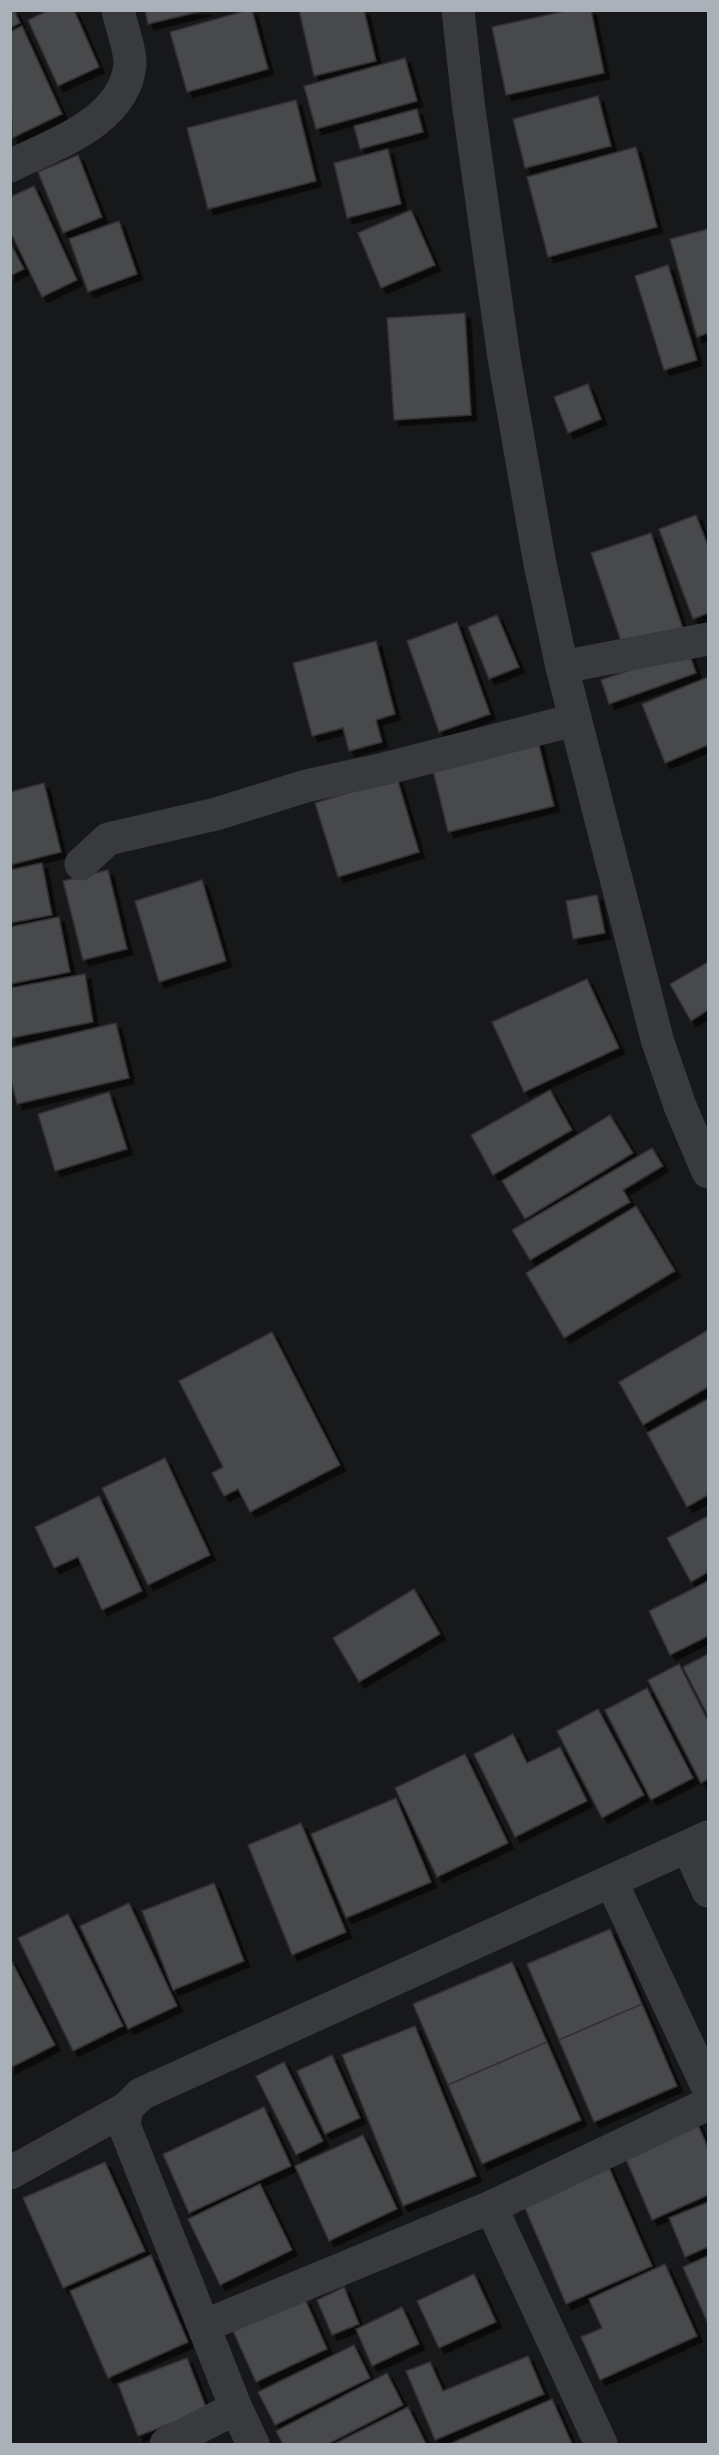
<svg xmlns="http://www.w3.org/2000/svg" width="719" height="2455" font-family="'Sofia Sans Condensed',sans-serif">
  <defs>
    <filter id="shadow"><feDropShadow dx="5.5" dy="5.5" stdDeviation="0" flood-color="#0009"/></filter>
  </defs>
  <rect width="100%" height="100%" fill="#171819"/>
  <g fill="#46484c" stroke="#313235" stroke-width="1.5" filter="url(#shadow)">
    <polygon points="10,10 14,10 20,23 10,28"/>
    <polygon points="49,10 74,10 99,67 58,86 28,20"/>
    <polygon points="145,10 206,10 148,24"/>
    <polygon points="248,10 252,10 268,69 187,92 170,32"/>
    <polygon points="299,10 364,10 376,61 314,76"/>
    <polygon points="570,10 591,10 604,73 506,95 492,27"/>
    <polygon points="22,26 62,114 12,138 10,32"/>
    <polygon points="405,58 417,101 316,129 304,86"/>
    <polygon points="598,96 611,146 525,168 513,119"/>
    <polygon points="296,100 316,181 208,209 187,128"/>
    <polygon points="417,109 423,132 360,149 354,126"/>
    <polygon points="636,147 657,227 548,257 527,177"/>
    <polygon points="388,149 401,204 347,218 334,163"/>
    <polygon points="78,155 102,217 63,233 38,172"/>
    <polygon points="34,186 77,280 42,297 10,231 10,197"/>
    <polygon points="411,210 435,265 381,288 358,233"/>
    <polygon points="119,221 137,274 88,292 69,239"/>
    <polygon points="708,229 708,333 697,337 670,239"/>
    <polygon points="10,242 24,269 10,276"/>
    <polygon points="668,265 697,360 664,370 635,276"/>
    <polygon points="465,313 471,415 394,420 387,318"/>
    <polygon points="588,384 601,419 568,433 554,397"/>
    <polygon points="696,515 708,546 708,613 693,619 659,529"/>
    <polygon points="651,533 683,629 624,650 591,553"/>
    <polygon points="497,615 519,667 489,679 468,627"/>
    <polygon points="457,622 490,714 439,732 407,641"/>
    <polygon points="376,641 395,714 376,720 382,742 349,751 343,728 312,736 293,663"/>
    <polygon points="688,650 696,673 609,704 601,680"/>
    <polygon points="708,677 708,745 665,763 642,704"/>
    <polygon points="537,737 554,806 448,832 431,762"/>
    <polygon points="397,778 419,852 338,877 315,803"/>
    <polygon points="44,783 61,852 10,865 10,792"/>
    <polygon points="42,863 52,915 10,923 10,870"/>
    <polygon points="108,870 127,949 83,960 63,881"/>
    <polygon points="202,880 226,961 159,982 135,901"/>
    <polygon points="597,895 605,933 573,939 566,901"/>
    <polygon points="59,917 70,972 10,984 10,927"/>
    <polygon points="708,962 708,1010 691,1021 670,984"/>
    <polygon points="85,974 93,1022 11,1038 10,988"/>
    <polygon points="587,979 619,1048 524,1092 492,1022"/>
    <polygon points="116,1023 129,1078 17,1104 10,1076 10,1048"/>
    <polygon points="550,1090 572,1130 493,1175 471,1135"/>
    <polygon points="109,1092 127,1149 55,1171 38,1114"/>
    <polygon points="610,1115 633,1153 525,1219 502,1181"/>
    <polygon points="652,1148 663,1166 623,1190 630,1202 530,1260 512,1230"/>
    <polygon points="636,1206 675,1271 564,1338 526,1273"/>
    <polygon points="708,1330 708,1387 643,1425 619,1382"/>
    <polygon points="272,1332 340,1465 250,1512 238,1489 224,1496 212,1473 223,1467 179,1381"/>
    <polygon points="708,1399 708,1495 687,1507 647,1433"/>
    <polygon points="165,1458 210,1555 148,1585 102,1488"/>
    <polygon points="99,1496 142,1591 102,1610 78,1557 54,1568 35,1527"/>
    <polygon points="708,1516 708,1572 691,1582 667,1538"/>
    <polygon points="708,1581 708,1636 670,1655 649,1611"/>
    <polygon points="414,1589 440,1634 359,1682 333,1638"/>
    <polygon points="708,1654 708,1716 683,1667"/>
    <polygon points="679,1664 708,1721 708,1779 701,1783 648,1680"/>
    <polygon points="647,1688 693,1778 651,1800 605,1710"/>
    <polygon points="598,1709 644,1795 602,1818 557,1731"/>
    <polygon points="513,1734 527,1763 560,1747 587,1801 515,1837 474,1754"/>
    <polygon points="465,1754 508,1843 437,1877 395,1788"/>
    <polygon points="396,1798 431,1882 346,1918 311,1834"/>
    <polygon points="301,1823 346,1932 292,1955 248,1845"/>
    <polygon points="214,1883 244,1961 173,1990 142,1911"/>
    <polygon points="129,1903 177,2006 128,2029 80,1926"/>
    <polygon points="68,1914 123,2026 73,2051 18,1938"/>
    <polygon points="610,1929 642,2004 559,2040 527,1964"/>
    <polygon points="10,1958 55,2045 10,2068"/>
    <polygon points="512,1962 547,2042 448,2085 413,2004"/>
    <polygon points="642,2004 677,2086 594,2122 559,2040"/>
    <polygon points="415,2026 476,2176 403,2206 342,2055"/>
    <polygon points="547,2042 581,2120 482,2164 448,2085"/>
    <polygon points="332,2055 360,2118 325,2134 297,2071"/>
    <polygon points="284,2062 323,2141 296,2155 256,2076"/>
    <polygon points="264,2107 291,2166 189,2213 163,2154"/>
    <polygon points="695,2118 708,2148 708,2195 652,2220 622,2150"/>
    <polygon points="363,2135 397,2209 329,2241 295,2166"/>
    <polygon points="105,2162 145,2251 63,2288 23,2198"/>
    <polygon points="607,2163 652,2266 566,2304 522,2201"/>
    <polygon points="260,2184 292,2250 220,2285 188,2219"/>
    <polygon points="708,2202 708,2247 685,2257 669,2218"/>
    <polygon points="151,2255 188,2342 108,2378 70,2291"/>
    <polygon points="708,2256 708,2324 683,2267"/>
    <polygon points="665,2264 697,2336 600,2380 581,2337 602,2328 589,2299"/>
    <polygon points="474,2274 496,2322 439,2348 417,2301"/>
    <polygon points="344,2287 359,2324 332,2335 317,2300"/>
    <polygon points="305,2299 327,2349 256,2382 233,2331"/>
    <polygon points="402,2307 419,2344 372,2366 356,2329"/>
    <polygon points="354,2345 370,2378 275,2425 258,2392"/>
    <polygon points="528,2356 544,2394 435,2440 406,2371 430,2362 443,2391"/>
    <polygon points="187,2358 207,2410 138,2436 118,2384"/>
    <polygon points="387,2373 403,2405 328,2444 283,2444 276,2431"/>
    <polygon points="552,2399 572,2444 450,2444"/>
    <polygon points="408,2407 426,2444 334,2444"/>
  </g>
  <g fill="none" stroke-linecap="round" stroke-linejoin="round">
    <g stroke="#383a3e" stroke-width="33">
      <polyline points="458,10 468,102 504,358 540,564 562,667 657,1039 680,1106 708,1172"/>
      <path d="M 10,166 C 54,144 124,122 130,65 C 131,52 121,25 118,10"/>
      <polyline points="562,667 708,639"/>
      <polyline points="81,864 108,839 216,814 306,786 384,769 574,720"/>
      <polyline points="688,1847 708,1891"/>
      <polyline points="612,1883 708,2088"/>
      <polyline points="10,2173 127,2108"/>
      <polyline points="491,2207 601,2444"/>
      <polyline points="204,2326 491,2207 708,2104"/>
      <polyline points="166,2444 236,2408"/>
      <polyline points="253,2444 236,2408 124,2125 127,2108 141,2094 708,1837"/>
    </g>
  </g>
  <rect width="719" height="2455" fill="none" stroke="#aab1b9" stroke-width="24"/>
</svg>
